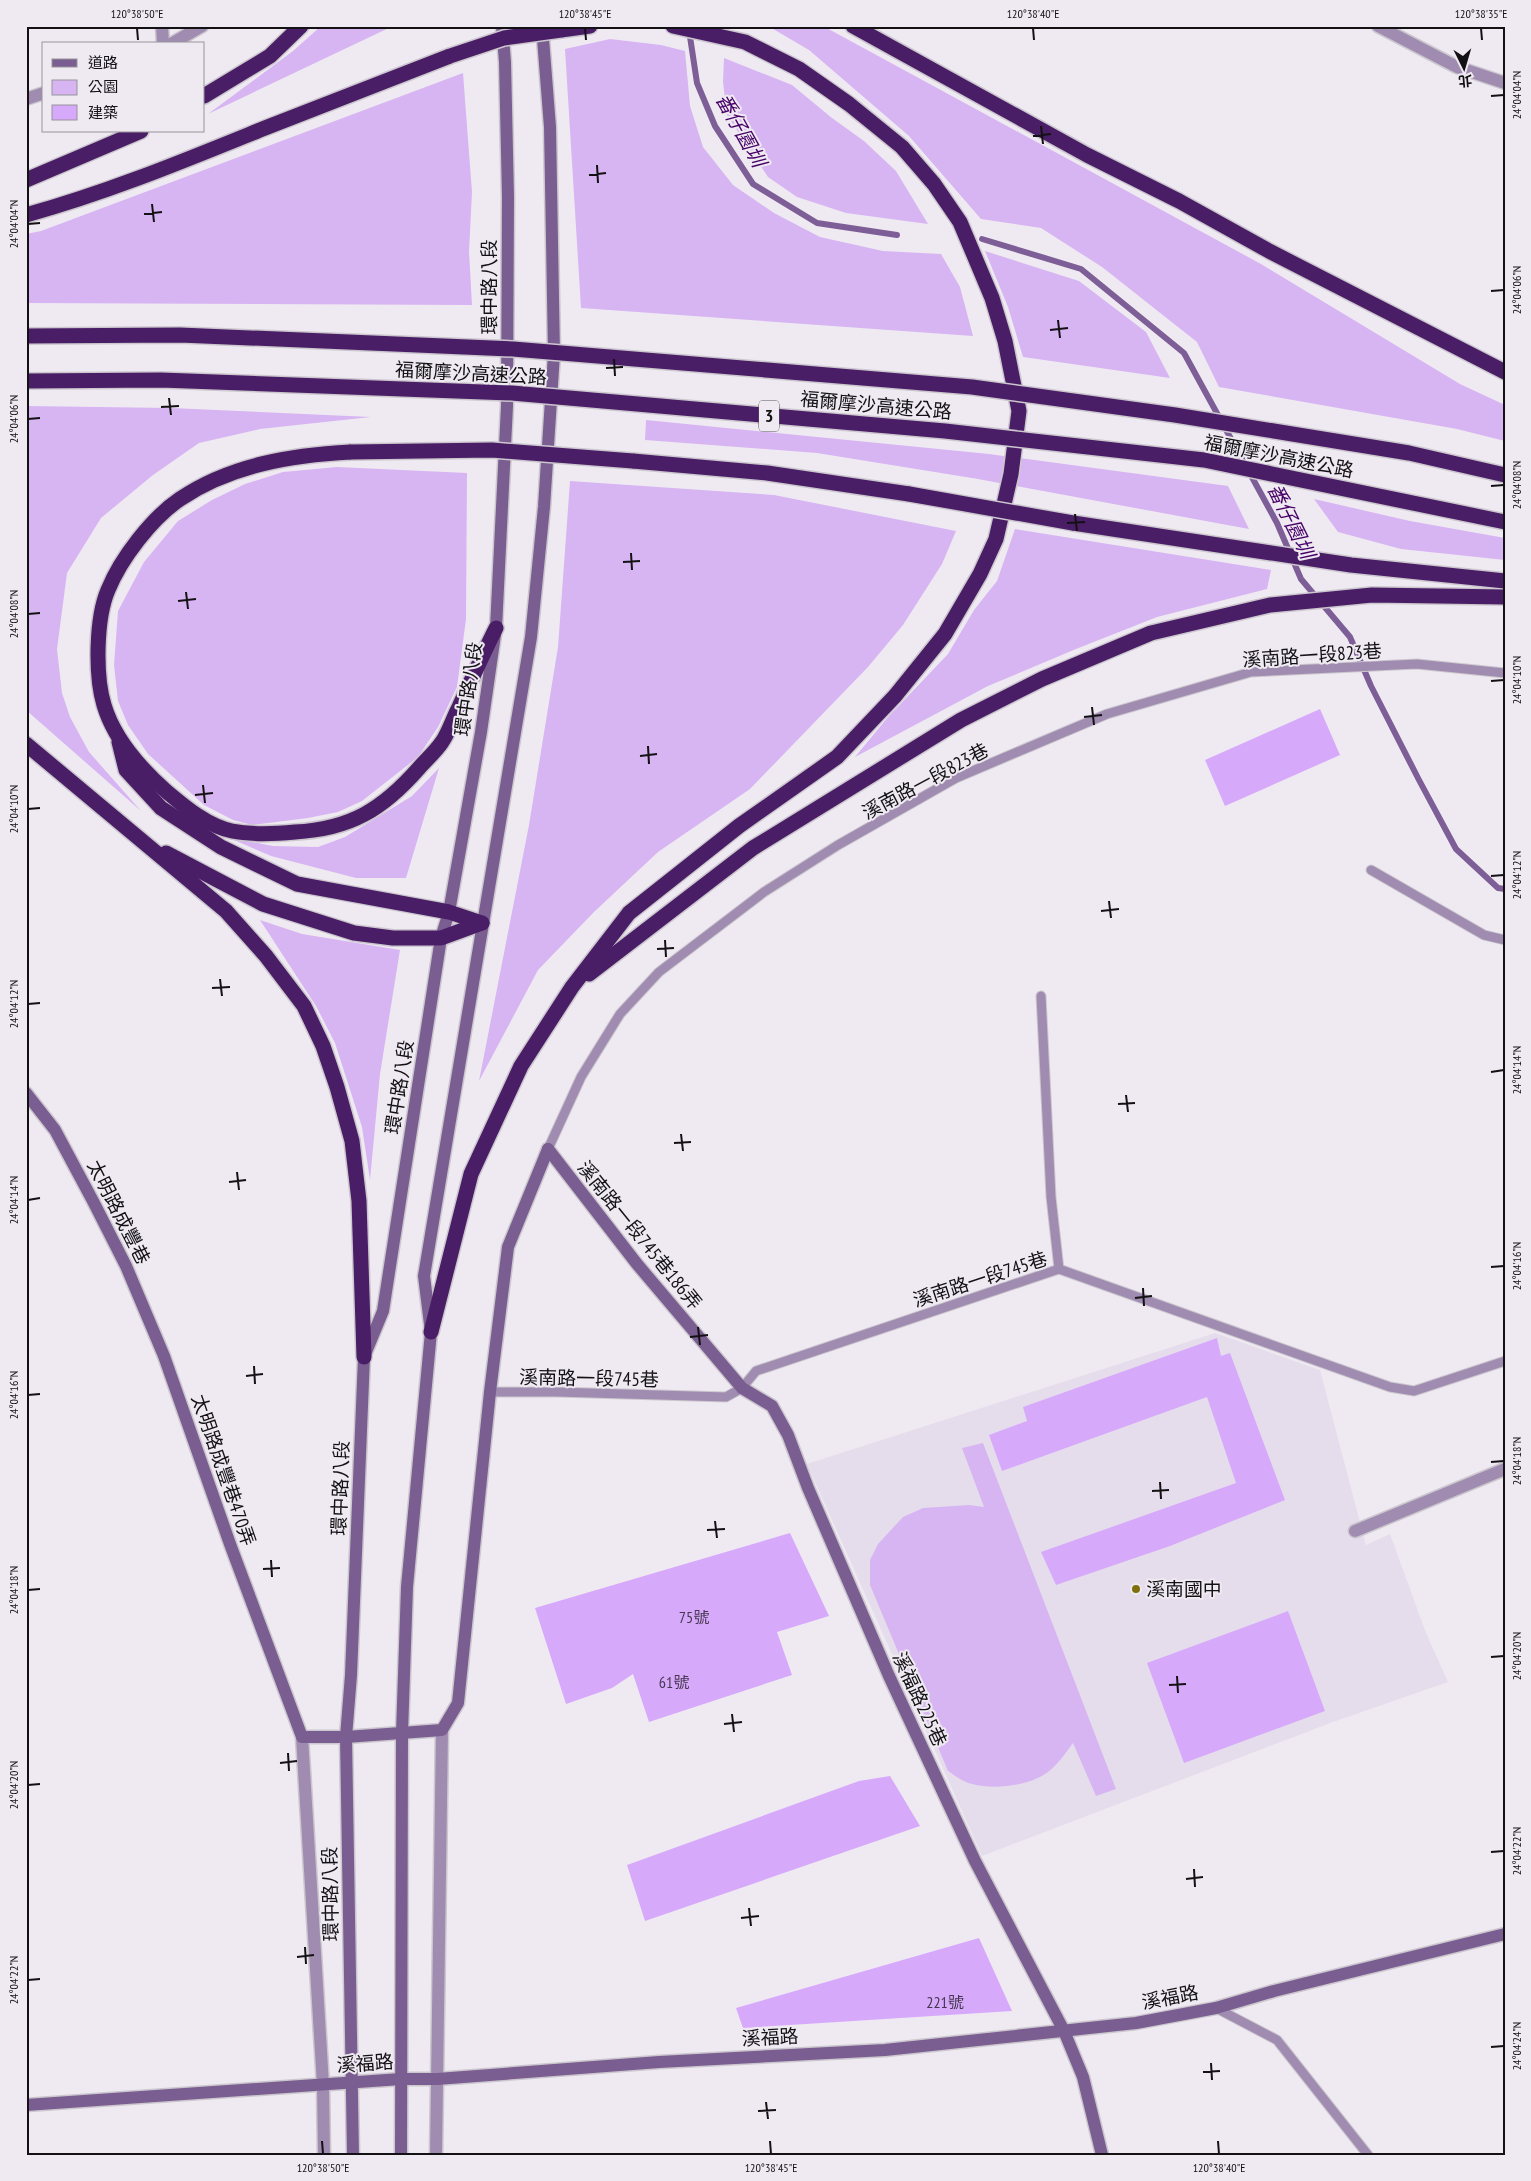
<svg xmlns="http://www.w3.org/2000/svg" width="1531" height="2181" font-family="'PT Sans Narrow','Noto Sans TC',sans-serif">
  <rect width="100%" height="100%" fill="#efeaf2"/>
  <polygon fill="#e5ddec" points="1215,1333 1320,1370 1366,1545 1390,1534 1426,1633 1448,1682 1333,1722 982,1856 807,1464"/>
  <g fill="#d7b5f2">
    <polygon points="321,26 393,26 208,114 293,51"/>
    <polygon points="768,26 823,26 1261,264 1460,384 1505,405 1505,441 1457,429 1219,387 1197,342 1102,267 1041,228 981,219 909,136 809,50"/>
    <polygon points="610,39 661,45 685,51 690,106 703,147 733,185 774,213 820,237 883,251 941,254 960,287 973,336 581,308 565,49"/>
    <polygon points="724,58 792,85 832,118 864,141 896,171 928,224 846,213 797,197 768,177 727,115 723,82"/>
    <polygon points="463,73 472,192 469,252 472,305 26,303 26,234 41,231"/>
    <polygon points="985,251 1079,281 1146,332 1170,378 1023,357 1008,307"/>
    <polygon points="26,406 171,408 371,417 260,429 199,443 153,475 101,518 67,573 57,649 62,693 70,717 89,752 141,811 26,710"/>
    <polygon points="646,420 989,454 1228,486 1249,529 978,479 817,453 645,440"/>
    <polygon points="337,467 467,473 466,619 457,687 438,727 418,757 362,801 338,812 308,818 252,825 233,820 204,805 148,754 128,725 118,701 114,665 118,611 144,562 178,521 212,500 245,484 283,472"/>
    <polygon points="570,481 774,495 956,531 942,564 903,625 868,667 750,789 658,852 594,912 538,970 479,1081 529,825 558,647"/>
    <polygon points="1314,499 1410,521 1505,538 1505,560 1401,549 1338,532"/>
    <polygon points="1015,529 1271,570 1267,589 1157,617 1076,649 988,686 855,757 888,717 948,654 974,610 997,581"/>
    <polygon points="439,768 406,878 356,878 271,856 227,837 273,846 318,847 345,837 412,796"/>
    <polygon points="260,920 302,934 400,950 380,1074 370,1180 362,1127 335,1043 316,1006"/>
    <path d="M 983,1443 L 1116,1789 L 1096,1796 L 1073,1743 C 1065,1754 1058,1764 1048,1772 C 1029,1786 995,1790 972,1784 C 963,1782 956,1776 948,1771 L 870,1585 L 870,1560 L 878,1544 L 903,1517 L 923,1508 L 969,1505 L 984,1507 L 962,1448 Z"/>
  </g>
  <g fill="none" stroke-linecap="round" stroke-linejoin="round">
    <g stroke="#7e5e96" stroke-width="6">
      <polyline points="689,30 697,83 715,126 753,184 817,223 897,235"/>
      <polyline points="982,239 1081,269 1184,353 1277,523 1301,579 1350,637 1371,686 1419,780 1456,849 1498,888 1505,889"/>
    </g>
  </g>
  <g fill="#d7a9fb">
    <polygon points="1320,709 1340,755 1225,806 1205,760"/>
    <polygon points="1217,1338 1221,1356 1230,1353 1285,1500 1170,1546 1056,1585 1041,1552 1236,1483 1207,1397 1002,1471 989,1435 1027,1421 1023,1407"/>
    <polygon points="790,1533 829,1616 777,1632 792,1675 649,1722 633,1674 612,1688 566,1704 535,1608"/>
    <polygon points="1288,1611 1325,1711 1184,1763 1147,1663"/>
    <polygon points="890,1776 920,1826 645,1921 627,1865 859,1781"/>
    <polygon points="979,1938 1012,2011 743,2028 736,2008"/>
  </g>
  <g fill="none" stroke-linecap="round" stroke-linejoin="round">
    <g stroke="#ccc7ce" stroke-width="11">
      <g id="lane">
        <polyline points="1371,870 1484,935 1505,940"/>
        <polyline points="1041,996 1051,1197 1059,1269"/>
        <polyline points="548,1149 581,1077 620,1014 659,972 764,892 838,845 956,778 1107,714 1251,672 1417,664 1505,673"/>
        <polyline points="490,1392 557,1392 726,1397 742,1388 756,1371 1059,1269 1390,1387 1414,1391 1505,1361"/>
        <polyline points="1216,2008 1277,2040 1368,2155"/>
      </g>
    </g>
    <g stroke="#ccc7ce" stroke-width="15">
      <g id="street">
        <polyline points="162,26 163,44"/>
        <polyline points="1378,26 1457,67 1505,83"/>
        <polyline points="171,44 202,26"/>
        <polyline points="26,99 44,93"/>
        <polyline points="1355,1531 1505,1469"/>
        <polyline points="302,1737 323,2085 324,2155"/>
        <polyline points="436,2155 442,1730"/>
      </g>
    </g>
    <g stroke="#ccc7ce" stroke-width="15">
      <g id="secondary">
        <polyline points="26,1093 55,1130 94,1203 126,1266 164,1356 230,1544 302,1737 346,1737 442,1730 458,1703 490,1392 508,1247 548,1149"/>
        <polyline points="548,1149 637,1264 742,1388 772,1406 788,1435 808,1488 889,1676 975,1861 1064,2031 1083,2077 1102,2155"/>
        <polyline points="26,2105 401,2079 437,2079 659,2062 885,2050 1136,2023 1216,2008 1274,1991 1505,1934"/>
        <polyline points="353,2155 346,1737 351,1675 364,1357 383,1311 441,938 449,912 481,732 496,628 507,406 508,197 505,62 502,26"/>
        <polyline points="401,2155 402,1733 407,1587 431,1332 424,1276 531,637 544,507 554,354 550,127 542,26"/>
      </g>
    </g>
    <g stroke="#ccc7ce" stroke-width="18">
      <g id="highway">
        <polyline points="853,26 1087,155 1179,201 1269,251 1505,372"/>
        <polyline points="561,30 590,26"/>
        <polyline points="204,96 270,56 301,26"/>
        <polyline points="26,180 141,131"/>
        <path d="M 26,215 C 109,192 186,160 265,128 C 327,104 388,80 450,56"/>
        <path d="M 351,452 C 292,455 230,465 180,499 C 152,518 121,558 108,590 C 96,618 95,675 104,705 C 114,739 140,768 166,791 C 184,806 207,826 232,831 C 252,835 274,834 295,832 C 351,829 383,809 419,768 C 427,759 436,751 442,742 C 449,732 453,718 459,707 C 471,681 483,654 496,628"/>
        <polyline points="633,461 767,473 909,494"/>
        <polyline points="1073,523 1351,565 1505,581"/>
        <polyline points="119,742 126,770 161,808 221,847 297,884 449,912 482,923"/>
        <polyline points="26,744 226,911 266,956 304,1006 323,1046 337,1087 352,1141 359,1201 364,1357"/>
        <polyline points="166,853 263,904 354,933 393,938 441,938 482,923"/>
        <polyline points="589,974 753,848 961,720 1042,679 1151,633 1270,605 1372,595 1505,597"/>
        <polyline points="431,1332 471,1174 521,1066 572,987 629,913 739,826 837,757 895,696 945,634 980,574 996,539 1011,474 1019,411 1005,341 992,298 960,222 934,184 902,147 849,104 799,69 745,42 673,26"/>
      </g>
    </g>
    <use href="#lane" stroke="#a08cb0" stroke-width="9"/>
    <use href="#street" stroke="#a08cb0" stroke-width="12"/>
    <use href="#secondary" stroke="#7b5e91" stroke-width="12"/>
    <use href="#highway" stroke="#4a1e66" stroke-width="15"/>
    <g stroke="#ccc7ce" stroke-width="18" stroke-linecap="butt">
      <g id="highway-bridge">
        <polyline points="450,56 504,38 561,30"/>
        <polyline points="26,336 180,335 513,349 972,387 1175,415 1409,453 1505,475"/>
        <polyline points="26,381 161,380 512,393 945,431 1204,460 1505,522"/>
        <polyline points="351,452 492,450 633,461"/>
        <polyline points="909,494 1073,523"/>
      </g>
    </g>
    <use href="#highway-bridge" stroke="#4a1e66" stroke-width="15"/>
  </g>
  <path fill="none" stroke="#131114" stroke-width="2" d="M 137,28 L 138,40M 585,28 L 586,40M 1033,28 L 1034,40M 1481,28 L 1482,40M 1491,96 L 1504,95M 1041,126 L 1043,144M 1033,136 L 1051,134M 597,165 L 598,183M 589,175 L 606,173M 152,204 L 154,222M 144,214 L 162,212M 28,224 L 40,223M 1491,291 L 1504,290M 1058,320 L 1060,338M 1050,330 L 1068,328M 614,359 L 615,376M 606,368 L 623,367M 169,398 L 171,415M 161,407 L 179,406M 28,419 L 40,418M 1491,486 L 1504,485M 1075,514 L 1077,531M 1067,523 L 1085,522M 631,553 L 632,570M 623,562 L 640,561M 186,592 L 188,609M 178,601 L 196,599M 28,614 L 40,613M 1491,681 L 1504,680M 1092,707 L 1094,725M 1084,717 L 1102,715M 648,746 L 649,764M 640,756 L 657,754M 203,785 L 205,803M 195,795 L 213,793M 28,809 L 40,808M 1491,876 L 1504,875M 1109,901 L 1111,918M 1101,911 L 1119,909M 665,940 L 666,957M 657,949 L 674,948M 220,979 L 222,996M 212,988 L 230,987M 28,1004 L 40,1003M 1491,1072 L 1504,1070M 1126,1095 L 1128,1112M 1118,1104 L 1135,1103M 681,1134 L 683,1151M 674,1143 L 691,1142M 237,1172 L 239,1190M 229,1182 L 246,1180M 28,1200 L 40,1198M 1491,1267 L 1504,1266M 1143,1288 L 1144,1306M 1135,1298 L 1152,1296M 698,1327 L 700,1345M 690,1337 L 708,1335M 254,1366 L 255,1384M 246,1376 L 263,1374M 28,1395 L 40,1394M 1491,1462 L 1504,1461M 1160,1482 L 1161,1499M 1152,1491 L 1169,1490M 715,1521 L 717,1538M 707,1530 L 725,1529M 271,1560 L 272,1577M 263,1569 L 280,1568M 28,1590 L 40,1589M 1491,1657 L 1504,1656M 1177,1676 L 1178,1693M 1169,1685 L 1186,1684M 732,1714 L 734,1732M 724,1724 L 742,1722M 288,1753 L 289,1771M 280,1763 L 297,1761M 28,1785 L 40,1784M 1491,1852 L 1504,1851M 1194,1869 L 1195,1887M 1186,1879 L 1203,1877M 749,1908 L 751,1926M 741,1918 L 759,1916M 305,1947 L 306,1964M 297,1957 L 314,1955M 28,1980 L 40,1979M 1491,2047 L 1504,2046M 1211,2063 L 1212,2080M 1203,2072 L 1220,2071M 766,2102 L 768,2119M 758,2111 L 776,2110M 322,2141 L 323,2154M 770,2141 L 771,2154M 1218,2141 L 1219,2154"/>
  <circle fill="#7e6f0c" stroke="#efeaf2" stroke-width="2" cx="1136" cy="1589" r="5"/>
  <g text-anchor="middle" stroke-width="4" stroke-linejoin="round" paint-order="stroke">
    <g font-size="16" fill="#44374e">
      <text x="694" y="1623">75號</text>
      <text x="674" y="1688">61號</text>
      <text x="945" y="2008">221號</text>
    </g>
    <rect fill="#efeaf2" stroke="#555257" stroke-width="1" x="759" y="400.5" width="20" height="31" rx="4"/>
    <g font-size="18" font-weight="bold" fill="#131114">
      <text x="769" y="422">3</text>
    </g>
    <g font-size="19" fill="#131114" stroke="#efeaf2">
      <text transform="translate(489 287) rotate(-90)" y="7">環中路八段</text>
      <text transform="translate(471 373) rotate(3)" y="7">福爾摩沙高速公路</text>
      <text transform="translate(876 405) rotate(5)" y="7">福爾摩沙高速公路</text>
      <text transform="translate(1279 456) rotate(11)" y="7">福爾摩沙高速公路</text>
      <text transform="translate(1312 655) rotate(-4)" y="7">溪南路一段823巷</text>
      <text transform="translate(468 689) rotate(-82)" y="7">環中路八段</text>
      <text transform="translate(925 781) rotate(-28)" y="7">溪南路一段823巷</text>
      <text transform="translate(399 1087) rotate(-81)" y="7">環中路八段</text>
      <text transform="translate(119 1212) rotate(63)" y="7">太明路成豐巷</text>
      <text transform="translate(640 1235) rotate(51)" y="7">溪南路一段745巷186弄</text>
      <text transform="translate(980 1279) rotate(-18)" y="7">溪南路一段745巷</text>
      <text transform="translate(589 1378) rotate(1)" y="7">溪南路一段745巷</text>
      <text transform="translate(224 1470) rotate(71)" y="7">太明路成豐巷470弄</text>
      <text transform="translate(340 1488) rotate(-88)" y="7">環中路八段</text>
      <text transform="translate(920 1699) rotate(65)" y="7">溪福路225巷</text>
      <text transform="translate(330 1894) rotate(-91)" y="7">環中路八段</text>
      <text transform="translate(1170 1997) rotate(-11)" y="7">溪福路</text>
      <text transform="translate(770 2037) rotate(-3)" y="7">溪福路</text>
      <text transform="translate(365 2063) rotate(-4)" y="7">溪福路</text>
    </g>
    <g font-size="19" fill="#131114" stroke="#efeaf2" text-anchor="start">
      <text x="1146" y="1596">溪南國中</text>
    </g>
    <g font-size="20" font-style="italic" fill="#460167" stroke="#efeaf2">
      <text transform="translate(741 130) rotate(61)" y="7">番仔園圳</text>
      <text transform="translate(1291 521) rotate(64)" y="7">番仔園圳</text>
    </g>
  </g>
  <rect width="1531" height="2181" fill="none" stroke="#efeaf2" stroke-width="55"/>
  <rect x="42" y="42" width="162" height="90" fill="#efeaf2" stroke="#979399"/>
  <rect x="52" y="59" width="25" height="8" fill="#7b5e91" stroke="#979399"/>
  <text x="88" y="68" font-size="15" fill="#131114">道路</text>
  <rect x="52" y="80" width="25" height="15" fill="#d7b5f2" stroke="#979399"/>
  <text x="88" y="92" font-size="15" fill="#131114">公園</text>
  <rect x="52" y="105" width="25" height="15" fill="#d7a9fb" stroke="#979399"/>
  <text x="88" y="118" font-size="15" fill="#131114">建築</text>
  <g transform="translate(1464 68) rotate(175)" stroke="#efeaf2" stroke-width="4" paint-order="stroke">
  <path d="M0-4L9 19L0 12L-9 19Z" fill="#131114"/>
  <text y="-8" font-size="14" font-weight="bold" text-anchor="middle" fill="#131114">北</text>
  </g>
  <rect x="28" y="28" width="1476" height="2126" fill="none" stroke="#131114" stroke-width="2"/>
  <g font-size="12" text-anchor="middle" fill="#131114">
    <text x="137" y="18">120°38'50"E</text>
    <text x="585" y="18">120°38'45"E</text>
    <text x="1033" y="18">120°38'40"E</text>
    <text x="1481" y="18">120°38'35"E</text>
    <text transform="translate(1517 95) rotate(-90)" y="4">24°04'04"N</text>
    <text transform="translate(14 224) rotate(-90)" y="4">24°04'04"N</text>
    <text transform="translate(1517 290) rotate(-90)" y="4">24°04'06"N</text>
    <text transform="translate(14 419) rotate(-90)" y="4">24°04'06"N</text>
    <text transform="translate(1517 485) rotate(-90)" y="4">24°04'08"N</text>
    <text transform="translate(14 614) rotate(-90)" y="4">24°04'08"N</text>
    <text transform="translate(1517 680) rotate(-90)" y="4">24°04'10"N</text>
    <text transform="translate(14 809) rotate(-90)" y="4">24°04'10"N</text>
    <text transform="translate(1517 875) rotate(-90)" y="4">24°04'12"N</text>
    <text transform="translate(14 1004) rotate(-90)" y="4">24°04'12"N</text>
    <text transform="translate(1517 1070) rotate(-90)" y="4">24°04'14"N</text>
    <text transform="translate(14 1200) rotate(-90)" y="4">24°04'14"N</text>
    <text transform="translate(1517 1266) rotate(-90)" y="4">24°04'16"N</text>
    <text transform="translate(14 1395) rotate(-90)" y="4">24°04'16"N</text>
    <text transform="translate(1517 1461) rotate(-90)" y="4">24°04'18"N</text>
    <text transform="translate(14 1590) rotate(-90)" y="4">24°04'18"N</text>
    <text transform="translate(1517 1656) rotate(-90)" y="4">24°04'20"N</text>
    <text transform="translate(14 1785) rotate(-90)" y="4">24°04'20"N</text>
    <text transform="translate(1517 1851) rotate(-90)" y="4">24°04'22"N</text>
    <text transform="translate(14 1980) rotate(-90)" y="4">24°04'22"N</text>
    <text transform="translate(1517 2046) rotate(-90)" y="4">24°04'24"N</text>
    <text x="323" y="2172">120°38'50"E</text>
    <text x="771" y="2172">120°38'45"E</text>
    <text x="1219" y="2172">120°38'40"E</text>
  </g>
</svg>
